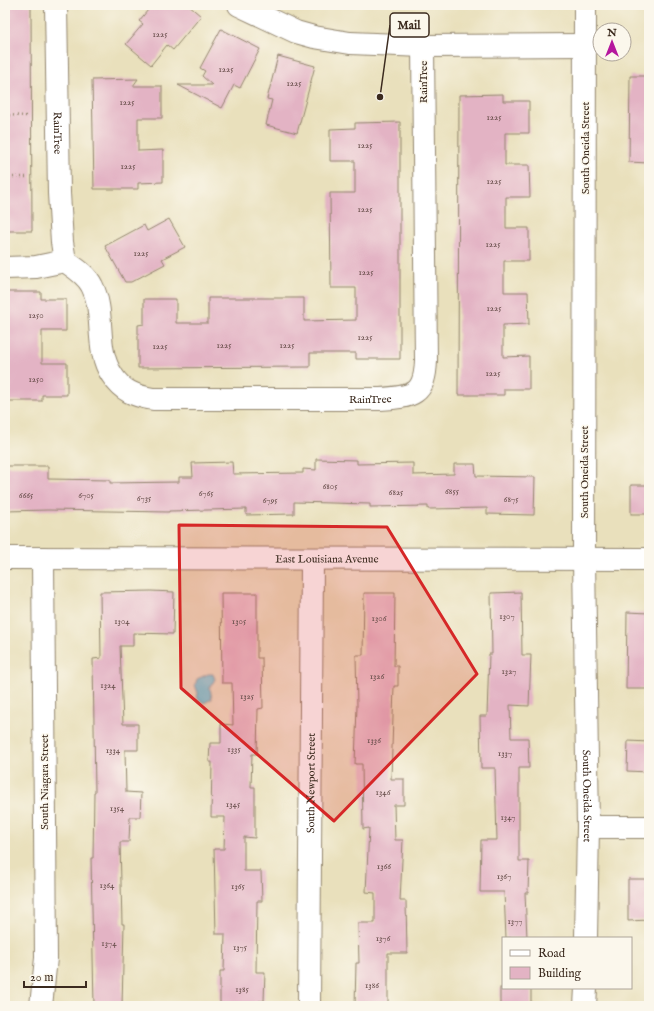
<svg xmlns="http://www.w3.org/2000/svg" width="654" height="1011" font-family="'IM FELL English',serif">
  <rect width="100%" height="100%" fill="#fbf7ec"/>
  <filter id="ink" filterUnits="userSpaceOnUse"><feTurbulence type="fractalNoise" baseFrequency=".025" numOctaves="2"/><feDisplacementMap in="SourceGraphic" scale="8" xChannelSelector="R" yChannelSelector="G"/><feConvolveMatrix kernelMatrix="1 2 1 2 8 2 1 2 1" color-interpolation-filters="sRGB"/></filter>
  <filter id="wash" filterUnits="userSpaceOnUse"><feTurbulence type="fractalNoise" baseFrequency=".012" numOctaves="4" result="noise"/><feDisplacementMap in="SourceGraphic" scale="16" xChannelSelector="R" yChannelSelector="G"/><feGaussianBlur stdDeviation="0.9" result="paint"/><feColorMatrix in="noise" values="0 0 0 0 0 0 0 0 0 0 0 0 0 0 0 0 0 1.4 0 .05"/><feComposite in="paint" operator="in"/></filter>
  <g filter="url(#wash)">
    <rect width="100%" height="100%" fill="#e9e0bc"/>
    <polygon fill="#5bc5d6" stroke="#4b787a" points="208,674 213,674 215,679 210,688 212,699 204,703 197,698 198,693 195,685 197,679"/>
    <g id="blocks">
      <g fill="#e3b3c4">
        <polygon points="5,5 31,5 32,231 5,231"/>
        <polygon points="152,5 188,5 201,16 173,50 167,45 151,65 126,44 143,24 139,21"/>
        <polygon points="221,29 260,49 240,88 234,85 222,108 178,85 212,85 202,76 205,71 200,68"/>
        <polygon points="278,56 315,66 297,133 266,125 272,100 267,99"/>
        <polygon points="630,76 649,76 648,163 629,162"/>
        <polygon points="138,79 133,86 162,86 162,118 138,118 138,151 163,150 163,182 138,183 138,189 94,189 92,80"/>
        <polygon points="503,94 503,101 529,101 529,133 505,133 505,165 529,165 530,197 506,197 506,228 529,228 529,261 504,261 504,292 528,292 529,324 503,325 503,357 529,356 529,389 504,389 504,395 458,395 459,95"/>
        <polygon points="400,122 400,359 356,359 356,353 310,353 310,367 138,368 138,325 144,324 144,299 176,299 176,323 208,323 208,298 304,298 304,321 356,320 356,288 331,288 330,193 355,193 355,161 330,161 330,129 355,128 355,123"/>
        <polygon points="169,219 185,247 162,259 165,264 131,282 125,282 105,246 144,225 147,231"/>
        <polygon points="5,292 41,292 41,299 66,299 66,331 42,331 42,363 67,363 67,395 42,395 42,401 5,401"/>
        <polygon points="316,459 357,460 357,464 413,463 413,475 454,474 454,464 475,464 476,476 535,477 534,515 487,514 487,508 428,509 428,506 370,507 370,504 294,502 294,514 246,515 246,509 169,511 169,512 48,510 5,511 5,466 48,466 48,479 110,480 110,483 179,482 179,477 193,477 192,463 232,462 233,474 303,473 303,469 316,470"/>
        <rect x="631" y="485" width="18" height="29"/>
        <polygon points="151,591 174,592 173,634 133,633 133,646 120,646 123,724 138,724 138,750 125,750 126,792 141,793 140,817 130,817 129,842 120,842 122,924 124,924 122,1006 94,1006 91,858 93,858 94,792 95,792 93,659 101,658 100,592"/>
        <polygon points="521,592 522,655 531,655 529,706 510,705 511,738 528,738 529,768 519,768 519,861 529,861 528,893 525,893 527,938 506,938 504,892 480,892 481,840 497,840 495,768 481,768 480,716 487,716 489,654 492,654 491,593"/>
        <polygon points="221,593 257,593 257,658 262,658 263,708 258,709 257,754 252,754 251,787 255,787 255,838 244,837 244,871 261,871 262,901 257,901 256,972 265,972 264,1001 259,1001 258,1006 220,1006 220,971 224,971 225,934 216,934 214,849 224,849 225,817 211,817 212,762 209,762 210,743 221,743 221,724 233,725 232,683 222,683"/>
        <polygon points="364,593 395,593 394,666 398,666 398,686 394,686 391,779 404,779 404,805 394,805 395,840 403,840 400,901 406,901 407,953 388,953 388,1006 355,1006 356,963 359,963 358,923 375,923 375,893 366,892 369,828 363,829 362,764 355,764 357,706 356,655 363,655"/>
        <polygon points="627,612 649,613 649,689 626,689"/>
        <polygon points="628,741 649,742 649,772 627,771"/>
        <polygon points="628,879 649,879 649,920 628,921"/>
        <rect x="500" y="988" width="31" height="18"/>
      </g>
    </g>
  </g>
  <g filter="url(#ink)">
    <use href="#blocks" fill-opacity="0" stroke="#92856d" stroke-width="1"/>
    <g fill="none" stroke-linecap="round" stroke-linejoin="round">
      <g stroke="#92856d" stroke-width="24">
        <g id="minor">
          <path id="s1" d="M 56,5 L 59,193 L 62,242 L 65,261 C 75,268 87,275 92,286 C 106,314 94,348 112,375 C 122,391 135,396 153,399 L 380,399 C 413,397 425,395 426,360 L 423,46"/>
          <polyline points="239,5 296,32 314,37 350,43 423,46 585,45"/>
          <path id="s2" d="M 585,5 L 584,559 L 588,827 L 586,938"/>
          <polyline points="5,268 36,267 65,261"/>
          <path id="s3" d="M 5,558 L 649,559"/>
          <polyline points="588,827 649,827"/>
          <polyline points="41,1006 46,958 43,558"/>
          <path id="s4" d="M 309,1006 L 312,559"/>
          <polyline points="585,1006 586,988"/>
        </g>
      </g>
      <g stroke="#92856d" stroke-width="2.5" stroke-dasharray="1 3" stroke-linecap="butt">
        <polyline points="5,115 27,116"/>
        <polyline points="5,177 26,177"/>
      </g>
      <use href="#minor" stroke="#fff" stroke-width="22"/>
    </g>
  </g>
  <path fill="#d62828" fill-opacity="0.2" stroke="#d62828" stroke-width="3" stroke-linejoin="round" d="M 179,525 L 387,527 L 477,674 L 334,821 L 181,688 Z"/>
  <g text-anchor="middle" stroke-width="3" stroke-linejoin="round" paint-order="stroke">
    <g font-size="9" fill="#654c48">
      <text x="160" y="37">1225</text>
      <text x="226" y="72">1225</text>
      <text x="294" y="86">1225</text>
      <text x="127" y="105">1225</text>
      <text x="494" y="120">1225</text>
      <text x="365" y="148">1225</text>
      <text x="128" y="169">1225</text>
      <text x="494" y="184">1225</text>
      <text x="365" y="212">1225</text>
      <text x="493" y="247">1225</text>
      <text x="141" y="256">1225</text>
      <text x="366" y="275">1225</text>
      <text x="494" y="311">1225</text>
      <text x="36" y="318">1250</text>
      <text x="365" y="340">1225</text>
      <text x="224" y="348">1225</text>
      <text x="287" y="348">1225</text>
      <text x="160" y="349">1225</text>
      <text x="493" y="376">1225</text>
      <text x="36" y="382">1250</text>
      <text x="330" y="489">6805</text>
      <text x="452" y="494">6855</text>
      <text x="396" y="495">6825</text>
      <text x="206" y="496">6765</text>
      <text x="26" y="498">6665</text>
      <text x="86" y="498">6705</text>
      <text x="144" y="501">6735</text>
      <text x="511" y="502">6875</text>
      <text x="270" y="503">6795</text>
      <text x="507" y="619">1307</text>
      <text x="379" y="621">1306</text>
      <text x="122" y="624">1304</text>
      <text x="239" y="624">1305</text>
      <text x="509" y="674">1327</text>
      <text x="377" y="679">1326</text>
      <text x="108" y="688">1324</text>
      <text x="247" y="699">1325</text>
      <text x="374" y="743">1336</text>
      <text x="234" y="752">1335</text>
      <text x="113" y="753">1334</text>
      <text x="505" y="756">1337</text>
      <text x="383" y="795">1346</text>
      <text x="233" y="807">1345</text>
      <text x="117" y="811">1354</text>
      <text x="508" y="820">1347</text>
      <text x="384" y="869">1366</text>
      <text x="504" y="879">1367</text>
      <text x="107" y="888">1364</text>
      <text x="238" y="889">1365</text>
      <text x="515" y="924">1377</text>
      <text x="383" y="941">1376</text>
      <text x="109" y="946">1374</text>
      <text x="240" y="950">1375</text>
      <text x="372" y="988">1386</text>
      <text x="242" y="992">1385</text>
    </g>
    <g font-size="11" fill="#3b2a1e" stroke="#fbf7ec">
      <text transform="translate(423 82) rotate(-90)" y="4">RainTree</text>
      <text dy="4" stroke="none"><textPath href="#s1" startOffset="128">RainTree</textPath></text>
      <text transform="translate(585 148) rotate(-90)" y="4">South Oneida Street</text>
      <text dy="4" stroke="none"><textPath href="#s1" startOffset="652">RainTree</textPath></text>
      <text transform="translate(584 472) rotate(-90)" y="4">South Oneida Street</text>
      <text dy="4" stroke="none"><textPath href="#s3" startOffset="322">East Louisiana Avenue</textPath></text>
      <text transform="translate(44 782) rotate(-90)" y="4">South Niagara Street</text>
      <text dy="4" stroke="none"><textPath href="#s4" startOffset="223">South Newport Street</textPath></text>
      <text dy="4" stroke="none"><textPath href="#s2" startOffset="791">South Oneida Street</textPath></text>
    </g>
  </g>
  <path fill="none" stroke="#3b2a1e" stroke-width="1.5" d="M380 97L390 25"/>
  <circle fill="#3b2a1e" stroke="#fbf7ec" stroke-width="1.5" cx="380" cy="97" r="4"/>
  <rect fill="#fbf7ec" stroke="#3b2a1e" stroke-width="1.5" x="390" y="13" width="39" height="24" rx="4"/>
  <g font-size="12" text-anchor="middle" font-weight="bold" fill="#3b2a1e">
    <text x="409" y="29">Mail</text>
  </g>
  <rect width="654" height="1011" fill="none" stroke="#fbf7ec" stroke-width="20"/>
  <rect x="502" y="937" width="130" height="52" fill="#fbf7ec" stroke="#aea59a"/>
  <rect x="510" y="950" width="20" height="6" fill="#ffffff" stroke="#aea59a"/>
  <text x="538" y="957" font-size="12" fill="#3b2a1e">Road</text>
  <rect x="510" y="967" width="20" height="12" fill="#e3b3c4" stroke="#aea59a"/>
  <text x="538" y="977" font-size="12" fill="#3b2a1e">Building</text>
  <g transform="translate(612 42)"><circle r="19" fill="#fbf7ec" stroke="#aea59a"/>
  <path d="M0-3L7 15L0 10L-7 15Z" fill="#b5179e"/>
  <text y="-6" font-size="11" font-weight="bold" text-anchor="middle" fill="#3b2a1e">N</text>
  </g>
  <path d="M24 981v6h62v-6" fill="none" stroke="#3b2a1e" stroke-width="2"/>
  <text x="30" y="981" font-size="12" fill="#3b2a1e" stroke="#fbf7ec" stroke-width="3" paint-order="stroke">20 m</text>
</svg>
